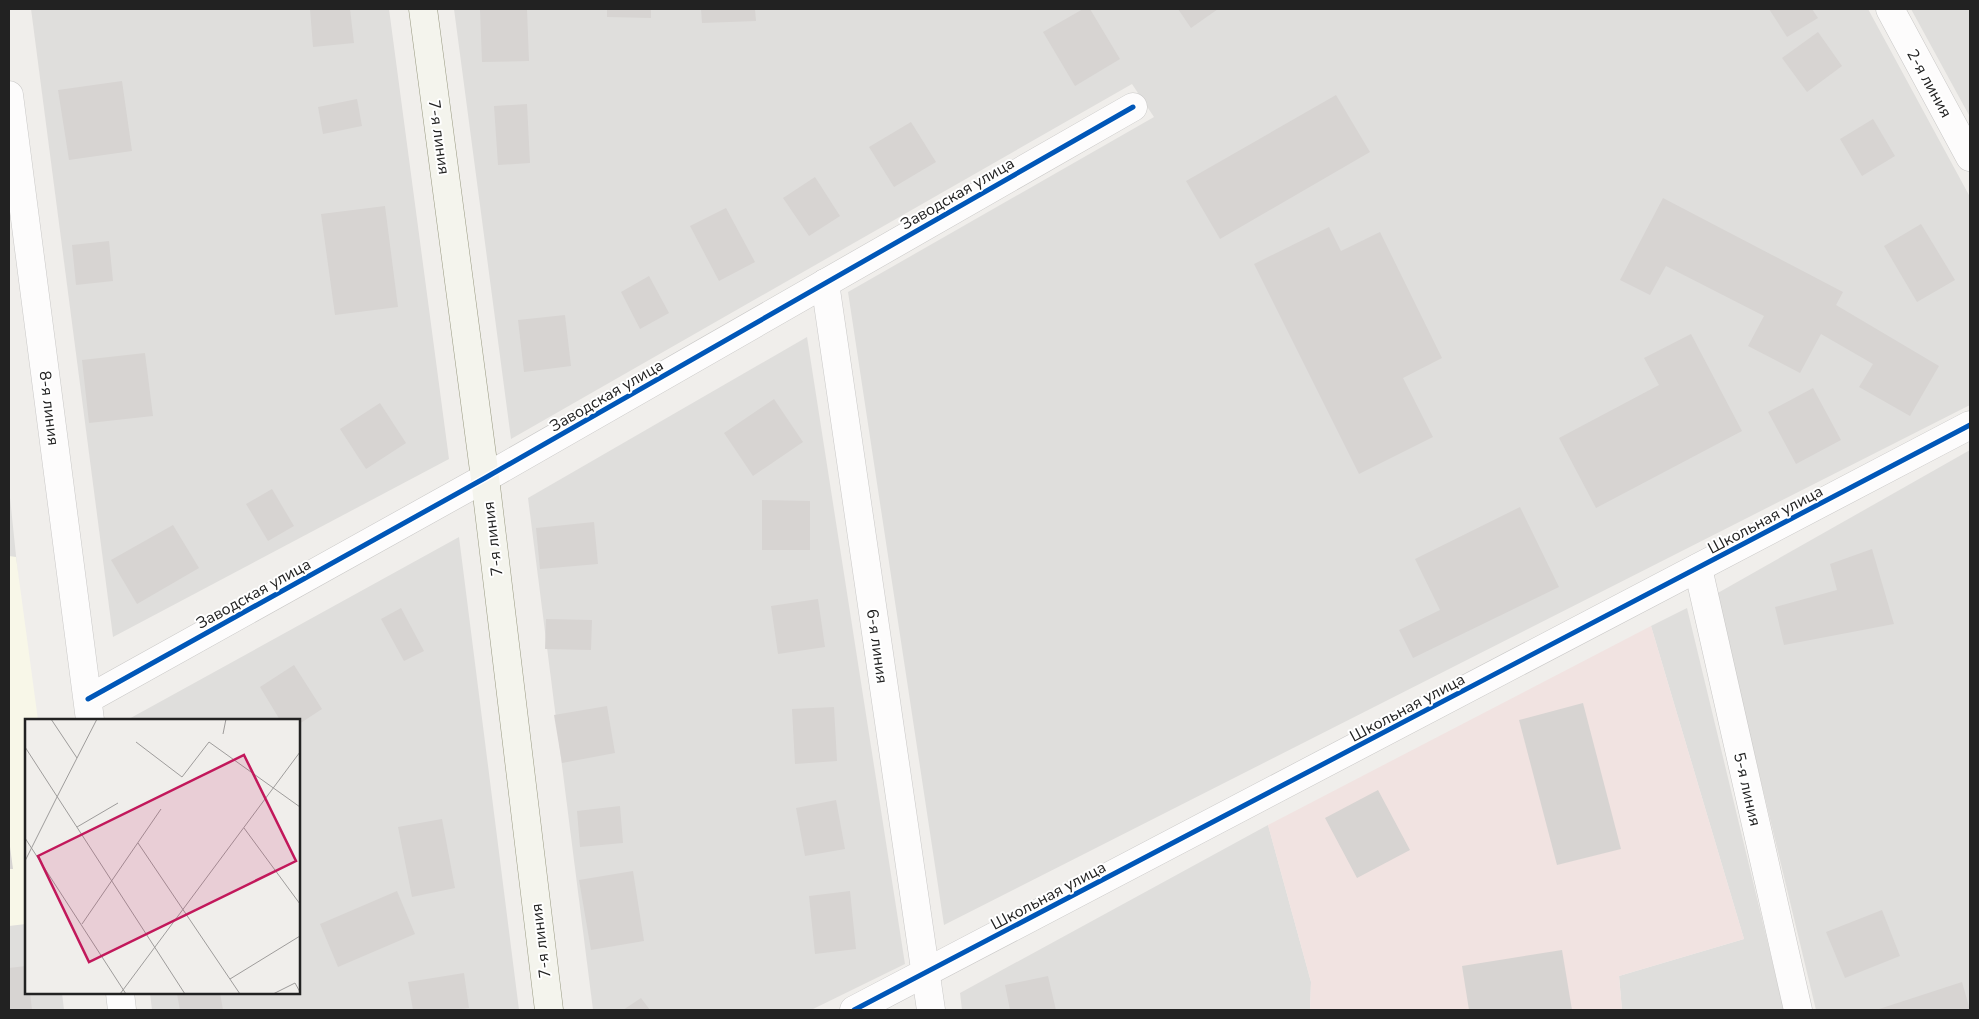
<svg xmlns="http://www.w3.org/2000/svg" width="1979" height="1019" font-family="'Nunito Sans',sans-serif">
  <rect width="100%" height="100%" fill="#f0eeeb"/>
  <g fill="#dfdedc">
    <polygon points="31,9 389,9 449,459 113,637"/>
    <polygon points="454,9 1868,9 1970,197 1970,405 944,925 848,292 1154,117 1132,84 511,439"/>
    <polygon points="1911,9 1970,9 1970,117"/>
    <polygon points="807,337 905,964 811,1010 593,1010 528,498"/>
    <polygon points="1970,450 1970,1010 1816,1010 1716,594"/>
    <polygon points="9,488 33,720 26,720 26,993 62,993 64,1010 9,1010"/>
    <polygon points="459,537 519,1010 152,1010 150,993 299,993 299,720 127,720"/>
    <polygon points="1687,608 1784,1010 1622,1010 1619,976 1744,939 1651,626"/>
    <polygon points="1268,825 1311,982 1310,1010 962,1010 960,993"/>
  </g>
  <polygon fill="#f1e3e1" points="1651,626 1744,939 1619,976 1622,1010 1310,1010 1311,982 1268,825"/>
  <polygon fill="#f8f7e8" points="9,556 16,557 38,720 26,720 26,924 9,926"/>
  <g fill="#d7d4d2">
    <polygon points="310,9 350,9 354,43 313,47"/>
    <polygon points="480,9 527,9 529,61 482,62"/>
    <polygon points="607,9 651,9 651,18 607,17"/>
    <polygon points="701,9 755,9 756,21 702,23"/>
    <polygon points="1083,9 1090,9 1120,59 1075,86 1043,32"/>
    <polygon points="1178,9 1218,9 1191,28"/>
    <polygon points="1769,9 1812,9 1818,18 1787,37"/>
    <polygon points="1818,32 1842,66 1807,92 1782,58"/>
    <polygon points="122,81 132,151 69,160 58,90"/>
    <polygon points="1336,95 1370,152 1220,239 1186,181"/>
    <polygon points="357,99 362,126 323,134 318,107"/>
    <polygon points="527,104 530,163 498,165 494,106"/>
    <polygon points="1873,119 1895,156 1862,176 1840,139"/>
    <polygon points="911,122 936,162 894,187 869,147"/>
    <polygon points="815,177 840,216 809,236 783,198"/>
    <polygon points="1663,198 1843,292 1836,305 1939,366 1910,416 1859,387 1873,364 1821,334 1800,373 1748,346 1764,316 1666,266 1650,295 1620,280"/>
    <polygon points="385,206 398,307 335,315 321,214"/>
    <polygon points="726,208 755,262 719,281 690,226"/>
    <polygon points="1921,224 1955,280 1917,302 1884,246"/>
    <polygon points="1329,227 1341,251 1380,232 1442,358 1403,378 1433,437 1359,474 1254,264"/>
    <polygon points="109,241 113,281 76,285 72,245"/>
    <polygon points="649,276 669,313 640,329 621,292"/>
    <polygon points="565,315 571,366 524,372 518,320"/>
    <polygon points="1691,334 1742,431 1596,508 1559,438 1659,385 1644,358"/>
    <polygon points="145,353 153,416 89,423 82,360"/>
    <polygon points="1813,388 1841,440 1796,464 1768,412"/>
    <polygon points="774,399 803,442 753,476 724,433"/>
    <polygon points="380,403 406,443 366,469 340,429"/>
    <polygon points="272,489 294,526 268,541 246,504"/>
    <polygon points="762,500 810,501 810,550 762,550"/>
    <polygon points="1520,507 1559,587 1413,658 1399,630 1440,610 1415,559"/>
    <polygon points="594,522 598,564 540,569 536,528"/>
    <polygon points="173,525 199,568 137,604 111,560"/>
    <polygon points="1872,549 1894,624 1784,645 1775,607 1837,590 1830,564"/>
    <polygon points="818,599 825,647 778,654 771,606"/>
    <polygon points="401,608 424,651 404,661 381,619"/>
    <polygon points="546,619 592,620 591,650 545,649"/>
    <polygon points="294,665 322,709 299,724 299,720 280,720 260,687"/>
    <polygon points="1583,703 1621,849 1557,865 1519,720"/>
    <polygon points="607,706 615,753 562,763 554,715"/>
    <polygon points="834,707 837,761 795,764 792,709"/>
    <polygon points="1378,790 1410,850 1357,878 1325,818"/>
    <polygon points="836,800 845,849 805,856 796,808"/>
    <polygon points="620,806 623,843 580,847 577,811"/>
    <polygon points="442,819 455,888 412,897 398,827"/>
    <polygon points="9,839 13,869 9,869"/>
    <polygon points="633,871 644,941 591,950 579,880"/>
    <polygon points="397,891 415,934 338,967 320,924"/>
    <polygon points="850,891 856,949 815,954 809,896"/>
    <polygon points="1882,910 1900,956 1845,978 1826,932"/>
    <polygon points="1562,950 1572,1010 1469,1010 1462,966"/>
    <polygon points="26,966 26,993 30,993 32,1010 9,1010 9,968"/>
    <polygon points="464,973 469,1008 453,1010 413,1010 408,982"/>
    <polygon points="1048,976 1056,1010 1010,1010 1005,985"/>
    <polygon points="1962,982 1970,1010 1876,1010"/>
    <polygon points="185,993 220,993 223,1010 180,1010 177,994"/>
    <polygon points="641,998 650,1010 623,1010"/>
  </g>
  <g fill="none" stroke-linecap="round" stroke-linejoin="round">
    <g stroke="#c9c8c7" stroke-width="29">
      <g id="minor">
        <polyline points="1890,9 1970,157"/>
        <polyline points="9,95 90,720"/>
        <polyline points="825,283 931,1010"/>
        <polyline points="1698,568 1798,1010"/>
        <polyline points="88,699 485,478 1133,107"/>
        <polyline points="120,993 122,1010"/>
      </g>
    </g>
    <g stroke="#c9c8c7" stroke-width="29">
      <polyline id="tertiary" points="854,1010 1970,425"/>
    </g>
    <g stroke="#999a82" stroke-width="29">
      <polyline id="secondary" points="423,9 485,478 549,1010"/>
    </g>
    <use href="#minor" stroke="#fdfcfc" stroke-width="28"/>
    <use href="#tertiary" stroke="#fdfcfc" stroke-width="28"/>
    <use href="#secondary" stroke="#f4f4ed" stroke-width="28"/>
    <g stroke="#fff" stroke-width="8">
      <g id="cycleway">
        <polyline points="88,699 485,478 1133,107"/>
        <polyline points="854,1010 1970,425"/>
      </g>
    </g>
    <use href="#cycleway" stroke="#0057b8" stroke-width="5"/>
  </g>
  <g text-anchor="middle" stroke-width="4" stroke-linejoin="round" paint-order="stroke">
    <g font-size="16" fill="#222" stroke="#fff">
      <text transform="translate(1930 83) rotate(61)" y="6">2-я линия</text>
      <text transform="translate(440 137) rotate(82)" y="6">7-я линия</text>
      <text transform="translate(957 193) rotate(-30)" y="6">Заводская улица</text>
      <text transform="translate(606 395) rotate(-30)" y="6">Заводская улица</text>
      <text transform="translate(50 408) rotate(83)" y="6">8-я линия</text>
      <text transform="translate(1765 519) rotate(-28)" y="6">Школьная улица</text>
      <text transform="translate(492 539) rotate(-97)" y="6">7-я линия</text>
      <text transform="translate(253 593) rotate(-29)" y="6">Заводская улица</text>
      <text transform="translate(878 646) rotate(82)" y="6">6-я линия</text>
      <text transform="translate(1407 707) rotate(-28)" y="6">Школьная улица</text>
      <text transform="translate(1748 789) rotate(77)" y="6">5-я линия</text>
      <text transform="translate(1048 895) rotate(-28)" y="6">Школьная улица</text>
      <text transform="translate(540 941) rotate(-97)" y="6">7-я линия</text>
    </g>
  </g>
  <g transform="translate(25 719)">
    <rect width="275" height="275" fill="#f0eeeb"/>
    <path fill="none" stroke="#9e9c9b" stroke-width="1" d="M 26,0 L 52,39M 198,15 L 201,0M 111,23 L 157,58 L 184,23 L 275,88M 0,28 L 160,275M 32,78 L 72,0M 52,108 L 93,84M 219,109 L 275,185M 0,119 L 101,275M 113,124 L 215,275M 0,142 L 32,78M 57,205 L 136,90M 205,260 L 275,217M 95,275 L 275,33M 248,275 L 270,264 L 275,273"/>
    <path fill="#c2185b" fill-opacity="0.15" stroke="#c2185b" stroke-width="2.5" d="M 219,36 L 271,142 L 64,243 L 13,137 Z"/>
    <rect width="275" height="275" fill="none" stroke="#222" stroke-width="2.5"/>
  </g>
  <rect width="1979" height="1019" fill="none" stroke="#222222" stroke-width="20"/>
</svg>
